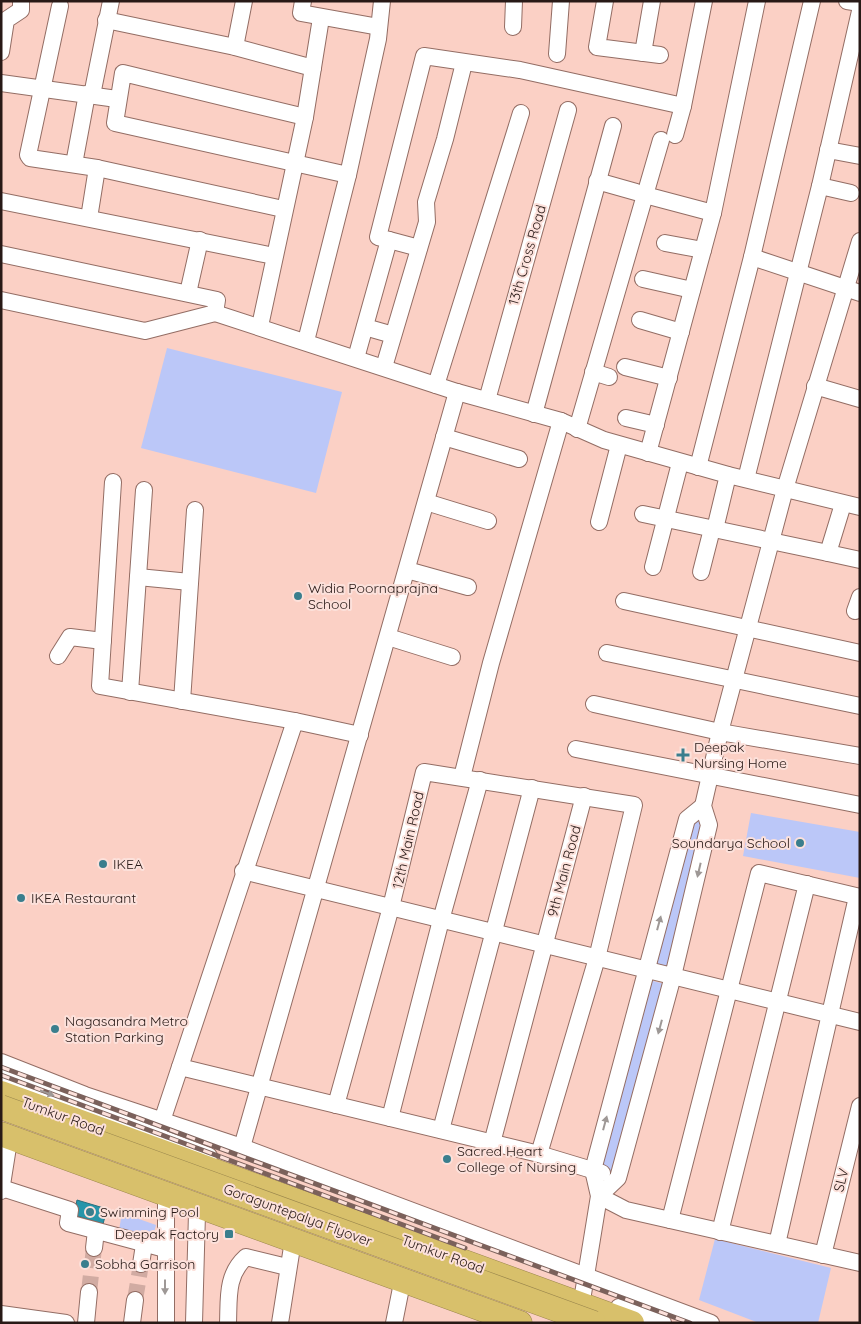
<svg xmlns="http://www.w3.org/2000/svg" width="861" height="1324" font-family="Quicksand,sans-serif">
  <rect width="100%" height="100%" fill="#fbd0c5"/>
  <g fill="#bbc7f8">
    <polygon points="167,348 342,392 316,493 141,448"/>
    <polygon points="751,813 860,832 860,878 743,856"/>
    <polygon points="701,815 705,829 672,970 651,965 691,824"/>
    <polygon points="646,979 668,985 616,1173 595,1168"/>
    <polygon points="122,1213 156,1225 151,1244 119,1230"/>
    <polygon points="715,1239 831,1268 818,1323 759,1323 699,1300"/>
  </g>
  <polygon fill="#2895aa" stroke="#28707e" points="77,1200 107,1209 103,1224 74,1215"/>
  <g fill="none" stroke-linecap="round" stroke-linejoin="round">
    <g stroke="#d1aba2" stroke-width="16" stroke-dasharray="16 8" stroke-linecap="butt">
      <polyline points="89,1292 94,1248"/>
      <polyline points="135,1300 141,1264"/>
    </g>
    <g stroke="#936d64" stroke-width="18">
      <g id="minor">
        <polyline points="303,1 301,13 379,27"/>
        <polyline points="605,1 597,47 660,55"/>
        <polyline points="847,1 860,3"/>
        <polyline points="60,6 28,155 30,158 97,168 283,209"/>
        <polyline points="106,20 235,47 313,68"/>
        <polyline points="513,27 514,1"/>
        <polyline points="235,47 244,1"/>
        <polyline points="1,52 6,20 21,10 21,1"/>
        <polyline points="643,53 652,1"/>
        <polyline points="557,54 561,1"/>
        <polyline points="1,83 117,99"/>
        <polyline points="92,95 111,1"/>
        <polyline points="305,117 123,73 115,123 348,175"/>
        <polyline points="675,135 683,106"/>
        <polyline points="828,150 860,156"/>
        <polyline points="74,164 87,94"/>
        <polyline points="597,181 636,192"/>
        <polyline points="820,186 851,193"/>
        <polyline points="645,195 713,213"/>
        <polyline points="1,201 274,256"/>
        <polyline points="89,218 97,168"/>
        <polyline points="389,240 419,248"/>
        <polyline points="665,243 703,250"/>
        <polyline points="1,254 217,300 215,313 457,392 561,421 604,440 728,475 860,507"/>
        <polyline points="752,257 860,293"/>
        <polyline points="643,279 692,290"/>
        <polyline points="188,293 200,240"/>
        <polyline points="1,300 145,331 215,313"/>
        <polyline points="640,320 681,332"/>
        <polyline points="260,326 305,117 321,18"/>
        <polyline points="365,327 393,335"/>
        <polyline points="306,341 348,175 378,39 382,1"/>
        <polyline points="356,358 389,240 378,237 424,56 520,70 683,106 704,1"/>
        <polyline points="384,367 427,222 426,202 445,139 464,63"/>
        <polyline points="625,367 669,378"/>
        <polyline points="593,372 609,377"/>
        <polyline points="436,385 521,113"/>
        <polyline points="815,386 860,399"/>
        <polyline points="487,400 568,110"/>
        <polyline points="534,414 613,126"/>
        <polyline points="626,418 656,425"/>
        <polyline points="577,429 661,140"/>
        <polyline points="444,437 519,459"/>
        <polyline points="648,453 713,213 757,1"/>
        <polyline points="698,467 752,257 812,1"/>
        <polyline points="746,479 820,186 860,11"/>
        <polyline points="113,482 100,686 295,721"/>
        <polyline points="426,502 488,521"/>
        <polyline points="643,514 828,553 843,504"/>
        <polyline points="599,522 619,445"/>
        <polyline points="715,529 728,475"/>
        <polyline points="828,553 860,560"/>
        <polyline points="653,567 680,463"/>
        <polyline points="407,570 468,587"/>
        <polyline points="701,572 712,529"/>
        <polyline points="138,577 190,582"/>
        <polyline points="624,601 860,653"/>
        <polyline points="855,611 860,597"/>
        <polyline points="388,637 452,657"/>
        <polyline points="607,653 860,706"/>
        <polyline points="58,656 70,637 103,641"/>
        <polyline points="130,692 144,490"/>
        <polyline points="182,701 195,510"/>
        <polyline points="594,704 720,732 860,756"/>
        <polyline points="576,749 860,805"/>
        <polyline points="462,777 491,663 561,421"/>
        <polyline points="243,871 860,1022"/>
        <polyline points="1,1062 85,1095 242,1147 711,1323"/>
        <polyline points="180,1067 539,1154 602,1173"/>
        <polyline points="1,1077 209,1156"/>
        <polyline points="336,1105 391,907 424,772 634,805 597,958 539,1154"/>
        <polyline points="390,1118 441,920 480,780"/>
        <polyline points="159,1130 295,721 360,735"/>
        <polyline points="441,1130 532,788"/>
        <polyline points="492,1143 584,796"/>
        <polyline points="242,1147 457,392"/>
        <polyline points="2,1188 70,1210 68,1223 165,1249"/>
        <polyline points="1,1191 8,1147"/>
        <polyline points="599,1196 618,1178 673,976 709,825 703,806 720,732 785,489 860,241"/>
        <polyline points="599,1196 626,1210 860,1263"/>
        <polyline points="670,1220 759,873 860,897"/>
        <polyline points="720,1232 807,884"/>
        <polyline points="777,1244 857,897"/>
        <polyline points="94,1248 96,1231"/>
        <polyline points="823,1255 860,1106"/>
        <polyline points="141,1264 144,1245"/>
        <polyline points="583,1294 599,1196 593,1170 687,819 703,806"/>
        <polyline points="619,1307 663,1323"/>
        <polyline points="1,1314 66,1323"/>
        <polyline points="86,1323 89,1292"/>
        <polyline points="132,1323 135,1300"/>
        <polyline points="166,1323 166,1203"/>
        <polyline points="194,1323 197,1213"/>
        <path d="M 228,1323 C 229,1298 226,1275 246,1257 L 287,1267"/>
        <polyline points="280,1323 292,1247"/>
        <polyline points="394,1323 401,1288"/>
      </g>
    </g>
    <g stroke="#9a864d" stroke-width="25">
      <g id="highway">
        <polyline points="1,1093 632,1323"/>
        <polyline points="1,1134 520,1323"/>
      </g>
    </g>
    <use href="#minor" stroke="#fff" stroke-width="16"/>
    <use href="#highway" stroke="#d8c06b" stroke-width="24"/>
    <g stroke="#7b615b" stroke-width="5">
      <g id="rail">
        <polyline points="1,1067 690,1323"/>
        <polyline points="1,1075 465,1248"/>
      </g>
    </g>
    <use href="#rail" stroke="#fce1db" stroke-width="3" stroke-dasharray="9" stroke-linecap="butt"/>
    <g stroke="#9a864d" stroke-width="25" stroke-linecap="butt">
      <polyline id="highway-bridge" points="1,1107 594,1323"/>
    </g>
    <use href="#highway-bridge" stroke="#d8c06b" stroke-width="24"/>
  </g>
  <defs><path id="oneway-solid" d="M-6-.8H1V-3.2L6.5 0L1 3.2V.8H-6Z" transform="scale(1.25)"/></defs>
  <g fill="#9e9896">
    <use href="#oneway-solid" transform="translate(699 870) rotate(103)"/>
    <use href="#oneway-solid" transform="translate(659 923) rotate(-75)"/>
    <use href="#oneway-solid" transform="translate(660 1027) rotate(105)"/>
    <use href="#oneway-solid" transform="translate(47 1093) rotate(20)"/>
    <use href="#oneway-solid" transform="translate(605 1123) rotate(-75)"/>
    <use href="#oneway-solid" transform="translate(165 1287) rotate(90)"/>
  </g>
  <g fill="#3a7e8d" stroke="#fce1db" stroke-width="2">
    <circle cx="298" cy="596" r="5"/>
    <path d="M680.5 747.5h5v5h5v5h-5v5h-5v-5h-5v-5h5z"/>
    <circle cx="800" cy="843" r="5"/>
    <circle cx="103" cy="864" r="5"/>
    <circle cx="21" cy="898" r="5"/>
    <circle cx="55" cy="1029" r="5"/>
    <circle cx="447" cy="1159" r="5"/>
    <circle cx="90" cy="1212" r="5"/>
    <rect x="224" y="1229" width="10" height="10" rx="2.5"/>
    <circle cx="85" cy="1264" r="5"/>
  </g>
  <g text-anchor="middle" stroke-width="4" stroke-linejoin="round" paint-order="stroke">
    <g font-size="14" fill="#281916" stroke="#fce1db">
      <text transform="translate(527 255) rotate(-74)" y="5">13th Cross Road</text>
      <text transform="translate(408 840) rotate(-77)" y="5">12th Main Road</text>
      <text transform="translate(564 871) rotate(-75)" y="5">9th Main Road</text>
      <text transform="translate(63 1116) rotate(20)" y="5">Tumkur Road</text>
      <text transform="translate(841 1180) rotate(-76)" y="5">SLV</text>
      <text transform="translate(298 1215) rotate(20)" y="5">Goraguntepalya Flyover</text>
      <text transform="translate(443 1254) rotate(20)" y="5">Tumkur Road</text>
    </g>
    <g font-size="14" fill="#281916" stroke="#fce1db" text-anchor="start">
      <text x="308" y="593">Widia Poornaprajna<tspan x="308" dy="16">School</tspan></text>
      <text x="694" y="752">Deepak<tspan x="694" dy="16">Nursing Home</tspan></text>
      <text x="790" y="848" text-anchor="end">Soundarya School</text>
      <text x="113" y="869">IKEA</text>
      <text x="31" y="903">IKEA Restaurant</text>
      <text x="65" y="1026">Nagasandra Metro<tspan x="65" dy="16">Station Parking</tspan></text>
      <text x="457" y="1156">Sacred Heart<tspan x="457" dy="16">College of Nursing</tspan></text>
      <text x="100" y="1217">Swimming Pool</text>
      <text x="219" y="1239" text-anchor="end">Deepak Factory</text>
      <text x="95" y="1269">Sobha Garrison</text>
    </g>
  </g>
  <rect width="861" height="1324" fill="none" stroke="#281916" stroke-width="5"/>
</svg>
